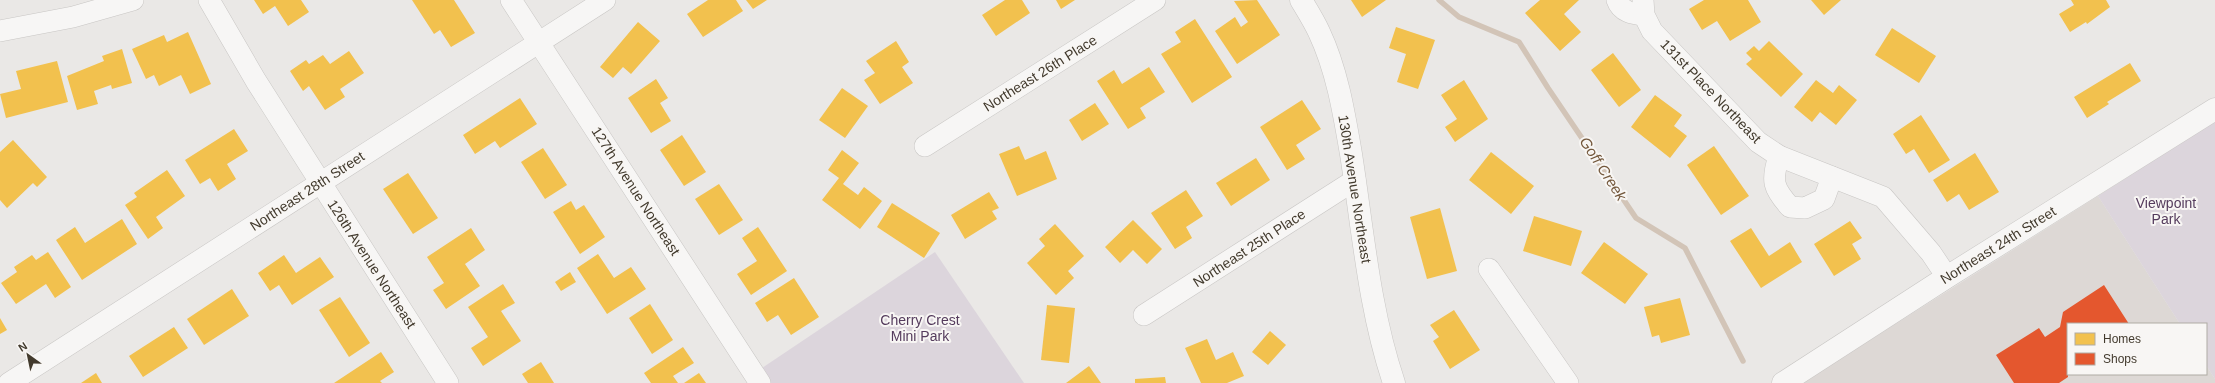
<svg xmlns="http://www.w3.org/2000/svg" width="2215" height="383" font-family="Helvetica,sans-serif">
  <rect width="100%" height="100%" fill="#eae8e6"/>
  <polygon fill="#ddd8d5" points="2098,196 2180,324 2068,324 2068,374 2206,374 2206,365 2215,379 2215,383 1802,383"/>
  <g fill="#dcd5dc">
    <polygon points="2215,121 2215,379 2206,365 2206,324 2180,324 2098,196"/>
    <polygon points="935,252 1024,383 764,383 756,372"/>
  </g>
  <g fill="#f2c14e">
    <polygon points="254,0 301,0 309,12 288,26 275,6 263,14"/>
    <polygon points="412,0 454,0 475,33 451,47 440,30 434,34"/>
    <polygon points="708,0 736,0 743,11 703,37 687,14"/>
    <polygon points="746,0 767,0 753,9"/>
    <polygon points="1005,0 1022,0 1030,13 996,36 982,15"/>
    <polygon points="1056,0 1075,0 1061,9"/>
    <polygon points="1257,0 1280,35 1237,64 1215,31 1235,17 1241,27 1248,22 1234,1"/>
    <polygon points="1351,0 1386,0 1362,17"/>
    <polygon points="1540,0 1579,0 1564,14 1581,32 1560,51 1525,13"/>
    <polygon points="1704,0 1748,0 1761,22 1730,41 1717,21 1702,30 1689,9"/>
    <polygon points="1811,0 1841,0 1824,15"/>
    <polygon points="2071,0 2106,0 2110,7 2087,24 2086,22 2070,32 2059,14 2074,5"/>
    <polygon points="1195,19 1232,77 1192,103 1161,54 1181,42 1175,32"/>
    <polygon points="638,22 660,41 631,74 623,67 613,78 600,67"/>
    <polygon points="1396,27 1435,40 1418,89 1397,82 1406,54 1389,48"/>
    <polygon points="1892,28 1936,56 1919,83 1875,55"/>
    <polygon points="188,32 211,84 190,94 181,75 159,86 154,75 146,79 132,49 164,35 167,42"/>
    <polygon points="896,41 909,62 902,67 913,83 880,104 864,80 875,73 866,61"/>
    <polygon points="1769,41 1803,74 1781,97 1746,64 1752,59 1746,53 1754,46 1759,51"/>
    <polygon points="122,49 132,83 112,89 111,85 94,91 98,104 77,110 67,76 104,61 102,56"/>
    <polygon points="349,51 364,73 340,89 345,97 325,110 309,86 303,91 290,71 306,60 309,64 323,55 330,64"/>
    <polygon points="1613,53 1641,90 1619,107 1591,70"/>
    <polygon points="57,61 68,102 6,118 0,94 21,89 16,71"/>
    <polygon points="2130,63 2141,81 2107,102 2109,104 2087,118 2074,97"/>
    <polygon points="1149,67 1165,92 1140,108 1146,118 1128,129 1097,81 1114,70 1122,84"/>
    <polygon points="656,79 668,98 660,103 671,121 651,133 628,98"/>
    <polygon points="1464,80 1488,119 1455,142 1445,127 1457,119 1441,95"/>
    <polygon points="1816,80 1833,93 1839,85 1857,100 1836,125 1820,112 1812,122 1794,107"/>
    <polygon points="842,88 868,106 845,138 819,120"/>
    <polygon points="1655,95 1682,115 1674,126 1687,136 1670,158 1631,127"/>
    <polygon points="520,98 537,124 500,148 495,141 475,154 463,135"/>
    <polygon points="1302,100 1321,129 1296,145 1305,159 1287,170 1260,127"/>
    <polygon points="1095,103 1109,124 1082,141 1069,120"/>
    <polygon points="1921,115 1950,160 1929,173 1914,149 1906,154 1893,134"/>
    <polygon points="234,129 248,151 227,164 236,179 218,191 210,178 200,184 185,160"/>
    <polygon points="682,135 706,172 684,186 660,150"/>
    <polygon points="13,140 47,177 37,187 33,183 7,208 0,200 0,152"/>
    <polygon points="1019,146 1025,160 1046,151 1057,179 1017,196 999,154"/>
    <polygon points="1714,146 1749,196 1721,215 1687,165"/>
    <polygon points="543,148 567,185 545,199 521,162"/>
    <polygon points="842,150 859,163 843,184 858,195 864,187 882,201 860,229 822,200 839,178 828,170"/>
    <polygon points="1491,152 1534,186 1511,214 1469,180"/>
    <polygon points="1975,153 1999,192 1969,210 1959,194 1947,202 1933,180"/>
    <polygon points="1256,158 1270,180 1231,206 1216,183"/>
    <polygon points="167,170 185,196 156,217 163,228 148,239 125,205 137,197 134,193"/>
    <polygon points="408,173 438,218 413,234 383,189"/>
    <polygon points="719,184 743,220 719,235 695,199"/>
    <polygon points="1186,190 1203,216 1186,227 1192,238 1175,249 1151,213"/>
    <polygon points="989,192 999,208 992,211 997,219 965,239 951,215"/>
    <polygon points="571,201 576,210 584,205 605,237 580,254 553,212"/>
    <polygon points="892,203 940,233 924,258 877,227"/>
    <polygon points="1440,208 1457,271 1427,279 1410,217"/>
    <polygon points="1534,216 1582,231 1571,266 1523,251"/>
    <polygon points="122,219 137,244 82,280 56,240 75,227 85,243"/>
    <polygon points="1133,220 1162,249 1147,264 1133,250 1120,263 1105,247"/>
    <polygon points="1850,221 1862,238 1852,244 1861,259 1834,276 1814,244"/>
    <polygon points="1055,224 1084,256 1068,271 1074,278 1056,295 1027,263 1045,246 1039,239"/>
    <polygon points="758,227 787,271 751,295 737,274 757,261 742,238"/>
    <polygon points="471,228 485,250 465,264 480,286 446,309 433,290 444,283 427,257"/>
    <polygon points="1751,228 1769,256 1790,242 1802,262 1761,288 1730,241"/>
    <polygon points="1604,242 1648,274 1625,304 1581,273"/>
    <polygon points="48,252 71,287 55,298 46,284 16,304 1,283 17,272 14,267 32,255 36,260"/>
    <polygon points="598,254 614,278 631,267 646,289 607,314 577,268"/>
    <polygon points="284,255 296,273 320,257 334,277 292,305 279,285 270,291 258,273"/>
    <polygon points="570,272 576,282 561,291 555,282"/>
    <polygon points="794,278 819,317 791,335 778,315 767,322 755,303"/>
    <polygon points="503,284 515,303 501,311 521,341 483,366 471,348 488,337 468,307"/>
    <polygon points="232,289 249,316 204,345 187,319"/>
    <polygon points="340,297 370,343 349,357 319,310"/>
    <polygon points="1680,298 1690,335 1661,343 1659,335 1652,337 1644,307"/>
    <polygon points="650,304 673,340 652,354 629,318"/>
    <polygon points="1047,305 1075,308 1069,363 1041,360"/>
    <polygon points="1454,310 1480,350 1450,369 1433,341 1439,337 1430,325"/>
    <polygon points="0,318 7,330 0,334"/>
    <polygon points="174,327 188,348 143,377 129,356"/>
    <polygon points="1270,331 1286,345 1268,365 1252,352"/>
    <polygon points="1207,339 1216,360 1233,352 1244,376 1227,383 1201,383 1185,348"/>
    <polygon points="683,347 694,363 673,376 678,383 651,383 644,373"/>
    <polygon points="381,352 394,372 380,381 382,383 334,383"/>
    <polygon points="541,362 554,383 528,383 522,374"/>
    <polygon points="1089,366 1101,383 1066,383"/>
    <polygon points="96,373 102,383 81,383"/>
    <polygon points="699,373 706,383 684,383"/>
    <polygon points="1165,377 1166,383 1135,383 1135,379"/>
  </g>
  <polygon fill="#e4572e" points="2104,285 2129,324 2068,324 2068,377 2059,383 2014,383 1996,355 2039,328 2045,337 2060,327 2063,312"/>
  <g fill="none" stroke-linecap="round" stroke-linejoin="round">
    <polyline stroke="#d2c4b7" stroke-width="5.5" points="1439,0 1459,17 1519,42 1548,88 1636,218 1685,248 1743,361"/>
    <g stroke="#c8c6c4" stroke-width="22">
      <g id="minor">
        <polyline points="209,0 256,81 448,383"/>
        <polyline points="511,0 760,383"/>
        <path d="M 1617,0 C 1621,12 1633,14 1644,15"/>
        <polyline points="1643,0 1644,15 1652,31 1758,142 1779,156 1883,197 1931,253 1947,277"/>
        <polyline points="0,31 73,17 133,0"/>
        <polyline points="925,146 1155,0"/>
        <path d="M 1779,156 C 1771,181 1773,188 1790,207 L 1805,208 L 1824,199 L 1832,177"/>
        <polyline points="1489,269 1568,383"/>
        <polyline points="1144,315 1355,180"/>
        <polyline points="9,383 605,0"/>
      </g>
    </g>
    <g stroke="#c8c6c4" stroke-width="23">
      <g id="tertiary">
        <path d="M 1301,0 C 1307,10 1314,21 1319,32 C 1337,70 1344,113 1351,154 C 1363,231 1369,309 1394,383"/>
        <polyline points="1783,383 1947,277 2215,109"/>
      </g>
    </g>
    <use href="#minor" stroke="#f7f6f5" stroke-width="21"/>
    <use href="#tertiary" stroke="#f7f6f5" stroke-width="22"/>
  </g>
  <g text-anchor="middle" stroke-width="4" stroke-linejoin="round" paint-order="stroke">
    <g font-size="14" fill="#423a2d" stroke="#f8f6f4">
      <text transform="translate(1040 73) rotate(-32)" y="5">Northeast 26th Place</text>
      <text transform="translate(1711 91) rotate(46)" y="5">131st Place Northeast</text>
      <text transform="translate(1355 189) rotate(81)" y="5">130th Avenue Northeast</text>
      <text transform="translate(307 191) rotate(-33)" y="5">Northeast 28th Street</text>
      <text transform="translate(636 191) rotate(57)" y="5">127th Avenue Northeast</text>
      <text transform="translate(1998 245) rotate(-32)" y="5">Northeast 24th Street</text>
      <text transform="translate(1249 248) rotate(-33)" y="5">Northeast 25th Place</text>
      <text transform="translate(372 264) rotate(57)" y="5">126th Avenue Northeast</text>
    </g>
    <g font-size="14" fill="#553c5d" stroke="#f8f6f4">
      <text x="2166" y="208">Viewpoint<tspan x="2166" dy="16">Park</tspan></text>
      <text x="920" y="325">Cherry Crest<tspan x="920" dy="16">Mini Park</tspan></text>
    </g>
    <g font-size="15" font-style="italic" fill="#73573b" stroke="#f8f6f4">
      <text transform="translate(1603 169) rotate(57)" y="5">Goff Creek</text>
    </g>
  </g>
  <rect x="2067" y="323" width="140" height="52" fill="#f8f6f4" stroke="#afaba4"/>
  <rect x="2075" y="333" width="20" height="12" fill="#f2c14e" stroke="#afaba4"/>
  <text x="2103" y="343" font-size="12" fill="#423a2d">Homes</text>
  <rect x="2075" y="353" width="20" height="12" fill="#e4572e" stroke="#afaba4"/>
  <text x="2103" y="363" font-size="12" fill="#423a2d">Shops</text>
  <g transform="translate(28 355) rotate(327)" stroke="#f8f6f4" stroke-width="3" paint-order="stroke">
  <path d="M0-3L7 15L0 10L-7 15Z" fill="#423a2d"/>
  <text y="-6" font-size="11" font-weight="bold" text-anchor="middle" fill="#423a2d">N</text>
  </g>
</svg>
